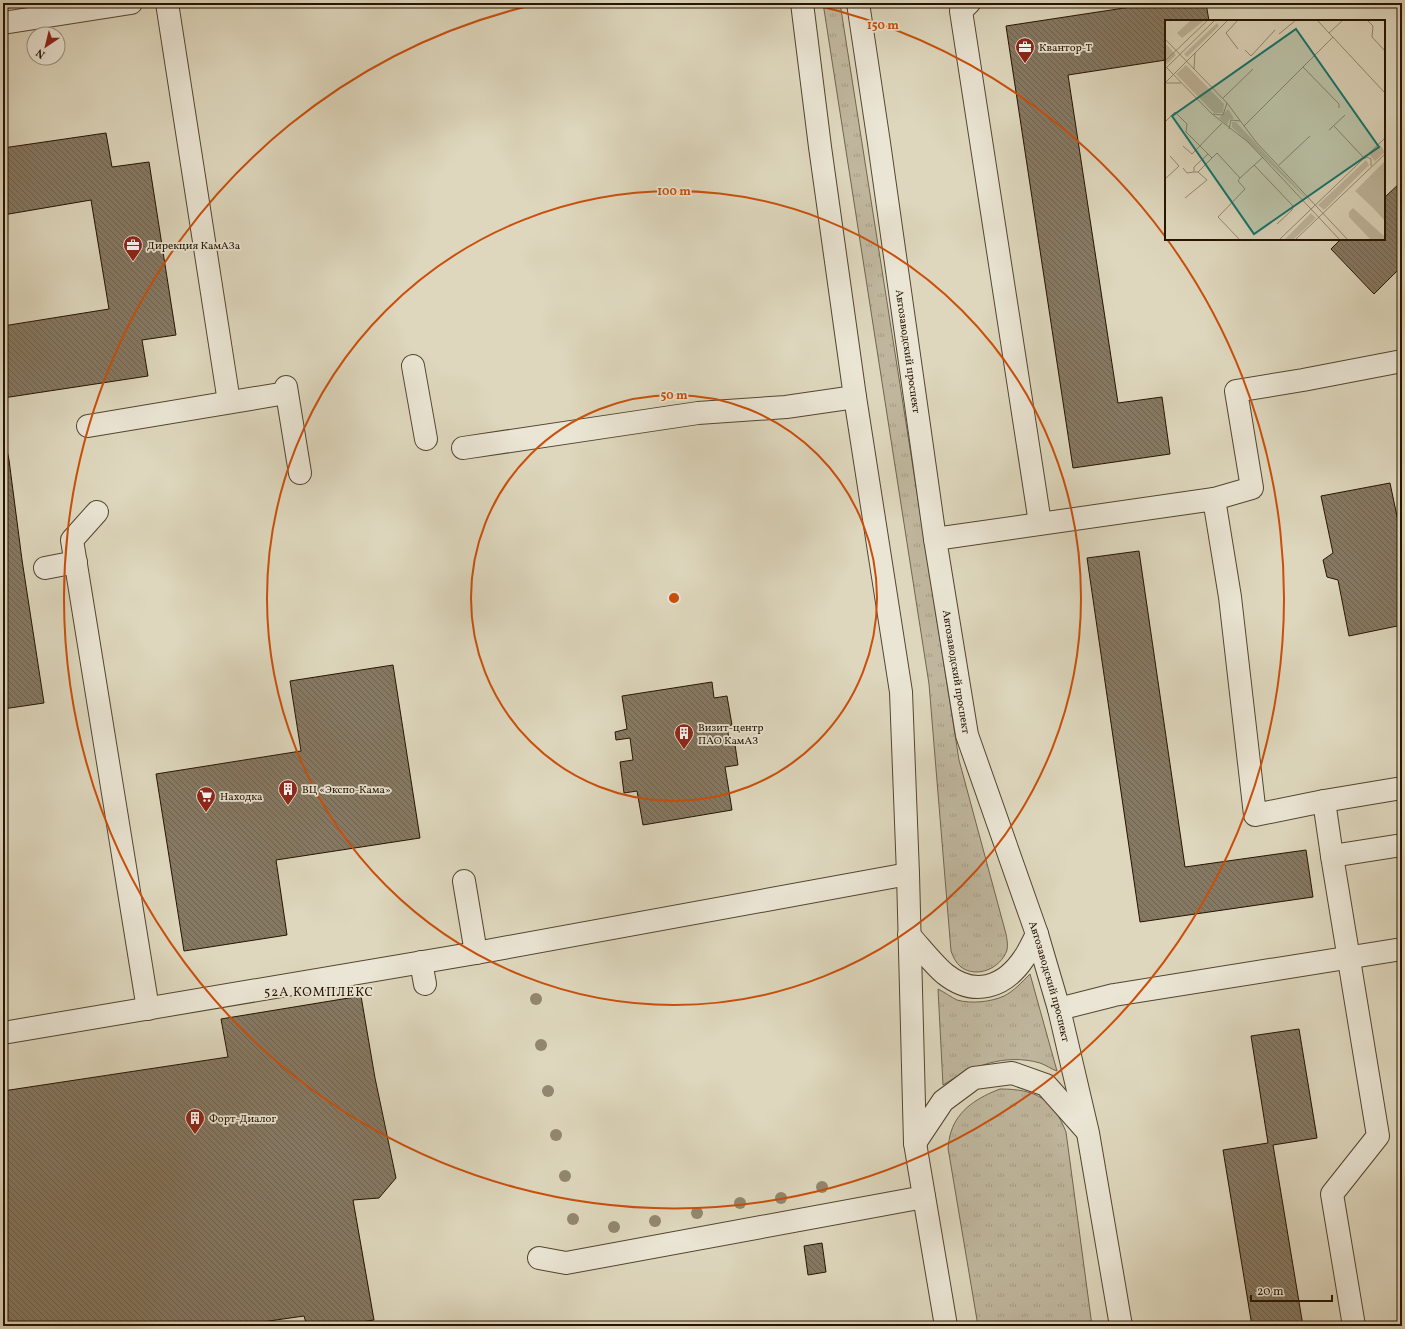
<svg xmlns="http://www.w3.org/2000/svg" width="1405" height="1329" font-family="Vollkorn,serif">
  <defs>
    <pattern id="grass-tufts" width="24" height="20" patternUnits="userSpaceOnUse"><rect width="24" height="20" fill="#bfb69d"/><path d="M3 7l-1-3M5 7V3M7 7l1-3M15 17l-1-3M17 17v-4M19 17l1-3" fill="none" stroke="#a49c85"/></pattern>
    <pattern id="building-back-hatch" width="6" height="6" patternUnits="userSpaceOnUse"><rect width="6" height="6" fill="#867963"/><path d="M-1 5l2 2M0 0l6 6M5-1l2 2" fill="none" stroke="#6d624f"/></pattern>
  </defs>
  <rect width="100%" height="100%" fill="#ded7bd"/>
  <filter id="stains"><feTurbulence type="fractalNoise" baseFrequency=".005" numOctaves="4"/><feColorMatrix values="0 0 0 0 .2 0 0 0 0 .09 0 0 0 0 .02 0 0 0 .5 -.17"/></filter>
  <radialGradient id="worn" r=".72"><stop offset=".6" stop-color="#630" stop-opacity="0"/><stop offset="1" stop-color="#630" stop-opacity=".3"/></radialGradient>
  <g fill="url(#grass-tufts)" stroke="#72654f">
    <polygon points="3,3 40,3 3,9"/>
    <path d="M 823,3 L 840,3 L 959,760 L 1006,934 C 1007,939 1008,945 1007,950 C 1001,968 977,979 961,967 C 956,963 953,957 951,951 L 929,684 Z"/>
    <path d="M 1030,974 L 1057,1071 C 1051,1069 1046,1065 1040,1063 C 1005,1053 972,1066 943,1085 L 938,989 C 944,992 951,997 957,1000 C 971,1004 991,1002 1004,996 C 1014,991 1022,982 1030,974 Z"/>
    <path d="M 1000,1089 C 1036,1089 1053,1099 1066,1132 L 1092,1326 L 978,1326 L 948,1148 C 949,1143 949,1137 951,1132 C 958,1109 979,1097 1000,1089 Z"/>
  </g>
  <g fill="url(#building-back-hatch)" stroke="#261401">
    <polygon points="1157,3 1206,3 1209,21 1166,21 1166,60 1068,75 1118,403 1162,397 1170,454 1073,468 1006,26"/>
    <polygon points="106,133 112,167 149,162 176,335 142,340 148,376 3,398 3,326 109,309 91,200 3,215 3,148"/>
    <polygon points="1402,181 1402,266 1374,294 1331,249 1341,239 1384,239 1384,198"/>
    <polygon points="3,430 9,460 22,560 44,703 3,709"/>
    <polygon points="1390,483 1402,540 1402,625 1349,636 1338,580 1327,577 1323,560 1333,553 1321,496"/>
    <polygon points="1139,551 1185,867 1306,850 1313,897 1140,922 1087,558"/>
    <polygon points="393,665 420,838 276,860 287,935 184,951 156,774 301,751 290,681"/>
    <polygon points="712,682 714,698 727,696 732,725 727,726 729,739 734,738 738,765 725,767 732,810 643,825 637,791 624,793 620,762 633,760 630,738 616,740 615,732 627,729 622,696"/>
    <polygon points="361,996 375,1078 396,1178 379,1198 353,1200 374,1320 333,1326 307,1326 304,1316 234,1326 3,1326 3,1091 228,1057 221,1019"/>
    <polygon points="1299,1029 1317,1138 1273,1145 1303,1326 1252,1326 1223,1150 1268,1143 1251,1036"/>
    <polygon points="822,1243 826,1272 808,1275 804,1246"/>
  </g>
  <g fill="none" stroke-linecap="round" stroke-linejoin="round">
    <g stroke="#544530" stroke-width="24">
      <g id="minor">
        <polyline points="167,3 229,402"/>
        <polyline points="802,3 820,147 855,397 901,692 908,874 915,1143 946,1326"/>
        <path id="s1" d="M 858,3 L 879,143 L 935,539 L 967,735 L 1037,934 L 1059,1009 L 1088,1133 L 1121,1326"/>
        <polyline points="969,3 961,11 1040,523"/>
        <polyline points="3,23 131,3"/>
        <polyline points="413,366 426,439"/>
        <polyline points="286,387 300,473"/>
        <polyline points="88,426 286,393"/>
        <polyline points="463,448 698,413 786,407 855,397"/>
        <polyline points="1214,499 1252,488 1236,391 1303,380 1402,361"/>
        <polyline points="97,512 72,540 148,1009"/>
        <polyline points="935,539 1214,499 1230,597 1255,815 1324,801 1332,856 1378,1136 1332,1194 1354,1326"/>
        <polyline points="45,568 76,562"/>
        <polyline points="1324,801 1402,788"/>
        <polyline points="1332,856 1402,845"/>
        <polyline points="464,881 476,953"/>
        <path d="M 909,935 C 920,947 933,964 945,974 C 974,997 1004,988 1024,958 C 1029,951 1033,942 1037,934"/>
        <polyline points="421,962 425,984"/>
        <polyline points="1059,1009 1114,995 1402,949"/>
        <polyline points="3,1033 476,953 908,874"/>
        <polyline points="915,1143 943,1101 974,1078 1012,1073 1046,1085 1086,1130"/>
        <polyline points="539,1258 566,1263 924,1197"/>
      </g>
    </g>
    <use href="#minor" stroke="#eae5d4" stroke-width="22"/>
  </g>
  <g fill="#92876f">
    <circle cx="536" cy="999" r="6"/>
    <circle cx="541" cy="1045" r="6"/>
    <circle cx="548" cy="1091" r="6"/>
    <circle cx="556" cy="1135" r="6"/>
    <circle cx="565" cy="1176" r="6"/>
    <circle cx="822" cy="1187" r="6"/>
    <circle cx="781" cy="1198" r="6"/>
    <circle cx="740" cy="1203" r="6"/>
    <circle cx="697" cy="1213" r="6"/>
    <circle cx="573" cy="1219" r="6"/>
    <circle cx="655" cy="1221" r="6"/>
    <circle cx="614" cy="1227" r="6"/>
  </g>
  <g fill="none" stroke="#cb4f0a" stroke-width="2">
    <circle cx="674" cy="598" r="203"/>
    <circle cx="674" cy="598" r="407"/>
    <path d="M811 4A610 610 0 1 1 537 4"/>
  </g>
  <defs>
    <g id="office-pin" transform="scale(1)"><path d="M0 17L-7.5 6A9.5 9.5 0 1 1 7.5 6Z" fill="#8f2418" stroke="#eae5d4"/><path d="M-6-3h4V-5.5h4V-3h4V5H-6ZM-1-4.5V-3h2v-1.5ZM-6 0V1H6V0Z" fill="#fff"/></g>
    <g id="building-pin" transform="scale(1)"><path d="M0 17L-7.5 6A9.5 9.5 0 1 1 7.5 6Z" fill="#8f2418" stroke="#eae5d4"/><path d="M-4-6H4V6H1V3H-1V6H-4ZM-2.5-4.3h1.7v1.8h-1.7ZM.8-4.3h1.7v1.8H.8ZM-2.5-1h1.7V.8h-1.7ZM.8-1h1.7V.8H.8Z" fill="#fff"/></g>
    <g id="supermarket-pin" transform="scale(1)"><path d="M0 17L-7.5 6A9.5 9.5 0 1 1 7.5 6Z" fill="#8f2418" stroke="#eae5d4"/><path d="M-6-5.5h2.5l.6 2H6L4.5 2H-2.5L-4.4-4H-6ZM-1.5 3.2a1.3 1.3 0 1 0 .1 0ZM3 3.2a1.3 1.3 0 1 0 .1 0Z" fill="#fff"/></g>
  </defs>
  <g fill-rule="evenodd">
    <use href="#office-pin" x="1025" y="47"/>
    <use href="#office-pin" x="133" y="245"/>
    <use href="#building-pin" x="684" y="733"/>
    <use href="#building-pin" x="288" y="789"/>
    <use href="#supermarket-pin" x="206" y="796"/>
    <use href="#building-pin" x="195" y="1118"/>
  </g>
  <g text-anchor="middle" stroke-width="3.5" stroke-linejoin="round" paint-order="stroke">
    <g font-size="11" fill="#261401" stroke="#eae5d4" text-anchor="start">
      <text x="1039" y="51">Квантор-Т</text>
      <text x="147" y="249">Дирекция КамАЗа</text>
      <text x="698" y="731">Визит-центр<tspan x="698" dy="13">ПАО КамАЗ</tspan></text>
      <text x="302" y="793">ВЦ «Экспо-Кама»</text>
      <text x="220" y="800">Находка</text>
      <text x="209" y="1122">Форт-Диалог</text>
    </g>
    <g font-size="11" fill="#261401" stroke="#eae5d4">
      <text dy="4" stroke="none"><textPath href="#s1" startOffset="352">Автозаводский проспект</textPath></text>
      <text dy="4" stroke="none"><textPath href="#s1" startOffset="676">Автозаводский проспект</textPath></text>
      <text dy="4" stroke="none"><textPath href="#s1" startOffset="1000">Автозаводский проспект</textPath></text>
    </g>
    <g font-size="13" letter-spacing="1" fill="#261401" stroke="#eae5d4">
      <text x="319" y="996">52А КОМПЛЕКС</text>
    </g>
  </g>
  <g transform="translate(1165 20)">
    <rect width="220" height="220" fill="#ded7bd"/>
    <path d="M 26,0 L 40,0 L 17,18 L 12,13 ZM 52,3 L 54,6 L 22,37 L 19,34 ZM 1,24 L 11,35 L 2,44 L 0,42 ZM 21,45 L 59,84 L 58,93 L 49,93 L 11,54 ZM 63,89 L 69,98 L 64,100 L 62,105 L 54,98 ZM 67,102 L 71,102 L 147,184 L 67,107 ZM 215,125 L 220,132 L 210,141 L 204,135 ZM 201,140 L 204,145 L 159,190 L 153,185 ZM 220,141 L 220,199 L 190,171 ZM 146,193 L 151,198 L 128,220 L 119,220 Z" fill="#bfb69d"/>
    <path d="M 207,172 L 220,174 L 220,201 L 201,180 L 203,173 ZM 188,188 L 220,217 L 220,220 L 206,220 L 184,197 L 184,192 Z" fill="#bfb69d"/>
    <path fill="none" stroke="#948972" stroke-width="1" d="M 73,0 L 61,13 L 73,29M 152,0 L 220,73M 202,0 L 208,6 L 207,17 L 220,31M 164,13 L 178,0M 114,14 L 131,0M 0,19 L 62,83 L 91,122 L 183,220M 80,30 L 86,36 L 110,10M 0,41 L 43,0M 1,47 L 47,94 L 83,122 L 175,220M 138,47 L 174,84 L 174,88M 0,49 L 50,0M 29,49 L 30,33M 0,63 L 63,0M 1,63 L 16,63M 58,78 L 88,49M 48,94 L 58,95 L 62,83M 0,102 L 10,92 L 22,104 L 21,112 L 47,138 L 52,133 L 75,158 L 98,137M 79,106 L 168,17M 169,106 L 199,138M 64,109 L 66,100 L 75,101M 164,110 L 180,95M 18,126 L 27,134 L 57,103M 199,139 L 202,137 L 206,139 L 206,146M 89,145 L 128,186 L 127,190 L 112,204M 114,145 L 145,116M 18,148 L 22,153 L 29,152M 33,152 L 47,138M 0,159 L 14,146 L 5,136M 20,178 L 42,160 L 33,152 L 29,152 L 29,147 L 43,134M 74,219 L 53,197 L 80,169 L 73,161 L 75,158M 114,220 L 220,118M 130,220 L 220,134"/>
    <path fill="#0f766e" fill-opacity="0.15" stroke="#0f766e" stroke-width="2" d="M 131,9 L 214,127 L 89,214 L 7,96 Z"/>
    <rect width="220" height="220" fill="none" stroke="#261401" stroke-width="2"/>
  </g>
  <circle cx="674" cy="598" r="6" fill="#cb4f0a" stroke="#eae5d4" stroke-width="2"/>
  <g font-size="12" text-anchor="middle" font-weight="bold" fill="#cb4f0a" stroke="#eae5d4" stroke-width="3.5" stroke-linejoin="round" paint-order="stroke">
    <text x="883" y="29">150 m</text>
    <text x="674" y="195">100 m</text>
    <text x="674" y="399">50 m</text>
  </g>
  <rect width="1405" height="1329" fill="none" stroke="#ded7bd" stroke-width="16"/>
  <rect x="4" y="4" width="1397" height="1321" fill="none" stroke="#261401" stroke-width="2"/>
  <rect x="8" y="8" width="1389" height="1313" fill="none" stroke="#261401"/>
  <g transform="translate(46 46) rotate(215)"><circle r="19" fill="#eae5d4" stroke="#9c9180"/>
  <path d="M0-3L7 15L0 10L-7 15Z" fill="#8f2418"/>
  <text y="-6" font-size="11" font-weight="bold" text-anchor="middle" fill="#261401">N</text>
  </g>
  <path d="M1251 1295v6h81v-6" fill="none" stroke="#261401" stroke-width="2"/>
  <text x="1257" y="1295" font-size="12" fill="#261401" stroke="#eae5d4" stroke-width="3" paint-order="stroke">20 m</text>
  <rect width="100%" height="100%" filter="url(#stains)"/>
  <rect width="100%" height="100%" fill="url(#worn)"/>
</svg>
